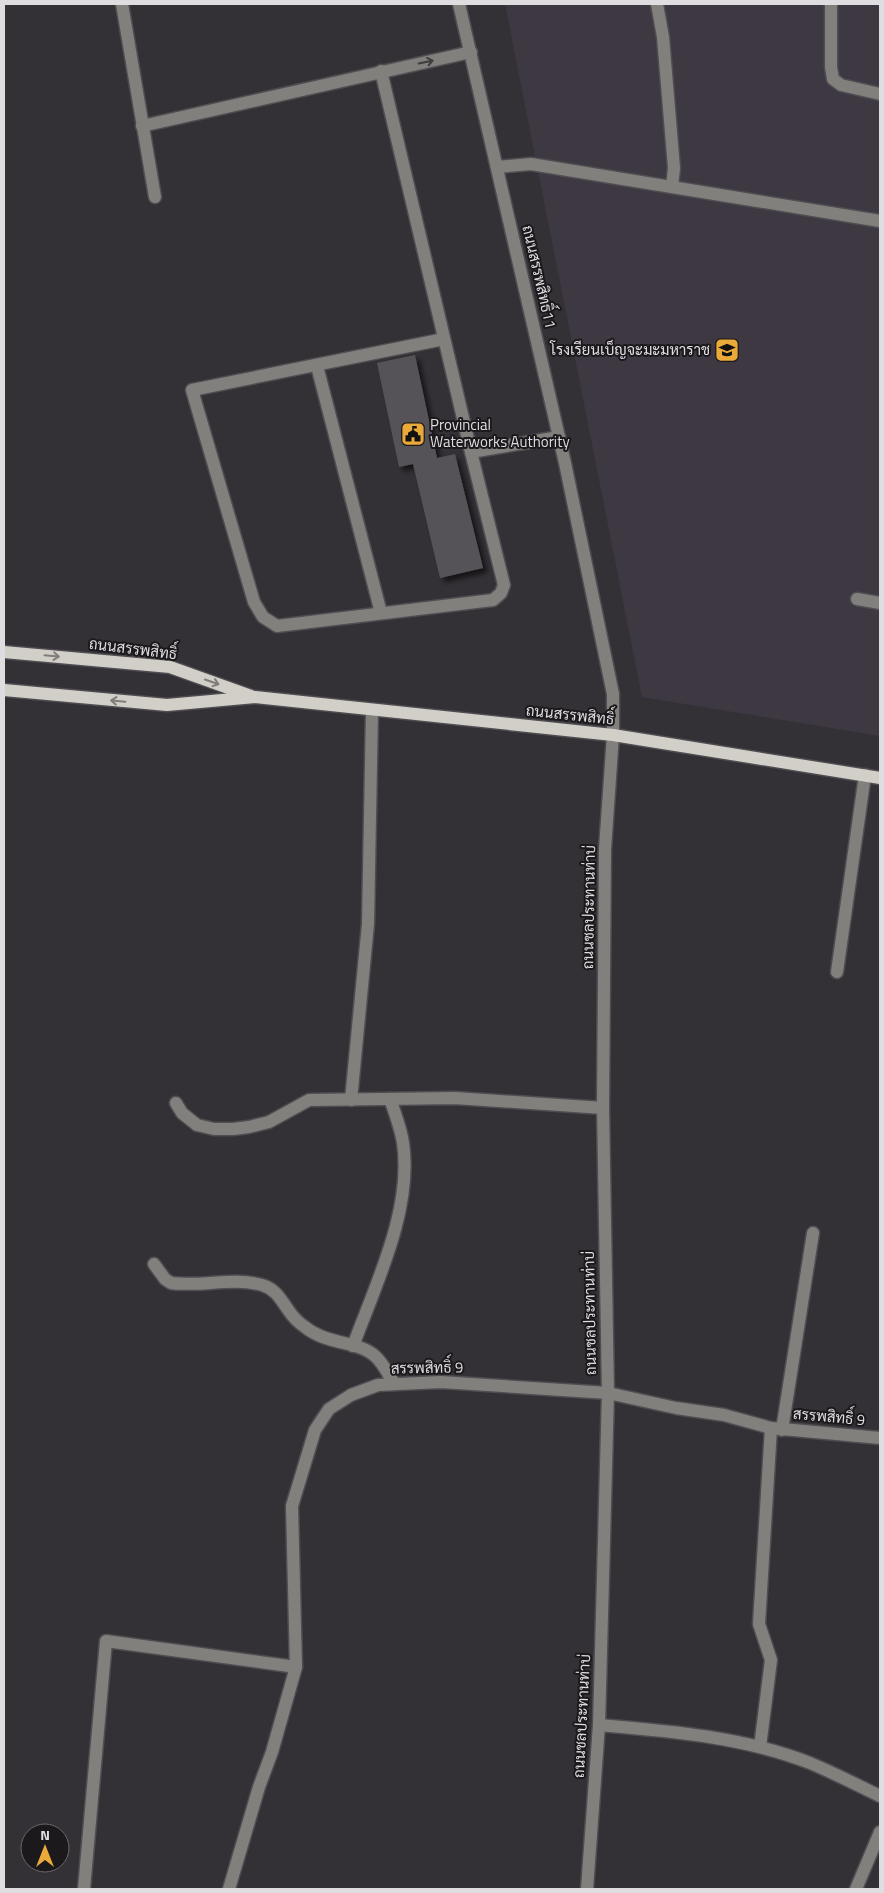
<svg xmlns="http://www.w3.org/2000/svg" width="884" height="1893" font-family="'Titillium Web',Sarabun,sans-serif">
  <defs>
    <filter id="shadow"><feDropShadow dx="4.5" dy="4.5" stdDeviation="2.5" flood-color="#0009"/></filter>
  </defs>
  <rect width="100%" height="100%" fill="#343136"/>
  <polygon fill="#3e3843" points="505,4 880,4 880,736 642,697"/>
  <polygon fill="#575359" filter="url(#shadow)" points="415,355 437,458 455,454 483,568 440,578 413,464 399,467 377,363"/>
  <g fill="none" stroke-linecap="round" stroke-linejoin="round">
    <g stroke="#4f4d51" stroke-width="15">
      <g id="minor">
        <polyline points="122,4 155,197"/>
        <polyline points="459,4 565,463 613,694 613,735 605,849 603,1108 608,1393 599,1725 587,1889"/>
        <polyline points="657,4 663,37 674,168 672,187"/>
        <polyline points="831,4 831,67 833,79 841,85 880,94"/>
        <polyline points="381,71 471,452 504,585 501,593 493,600 277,626 263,617 254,602 192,390 444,339"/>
        <polyline points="142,126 471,52"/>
        <polyline points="497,167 531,164 880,221"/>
        <polyline points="317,366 381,613"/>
        <polyline points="471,452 559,437"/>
        <polyline points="857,599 880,603"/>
        <polyline points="837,972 865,775"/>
        <polyline points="351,1100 368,924 372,710"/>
        <polyline points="176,1103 182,1113 197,1125 214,1129 233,1129 249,1127 269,1122 309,1100 455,1098 603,1108"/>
        <path d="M 154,1264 L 165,1279 L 171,1283 C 200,1287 233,1277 262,1285 C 276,1289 281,1300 289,1311 C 293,1317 299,1323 305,1327 C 327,1345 359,1341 375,1356 C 384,1364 388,1375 395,1384"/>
        <path d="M 353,1346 C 375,1286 413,1209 403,1143 C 401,1129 395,1113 390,1099"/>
        <polyline points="782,1430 813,1233"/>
        <path d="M 599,1725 C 670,1731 744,1737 810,1763 C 834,1773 857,1785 880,1796"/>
        <polyline points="760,1747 771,1660 759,1624 771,1428"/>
        <polyline points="84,1889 106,1641 296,1667"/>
        <polyline points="229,1889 259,1787 272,1752 296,1667 292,1506 315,1430 329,1409 351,1395 378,1385 441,1382 608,1393 676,1408 724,1415 771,1428 880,1438"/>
        <polyline points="856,1889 880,1832"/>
      </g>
    </g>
    <g stroke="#4f4d51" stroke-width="15">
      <g id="major">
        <polyline points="4,652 170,667 251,696"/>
        <polyline points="4,690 167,705 255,697 613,735 880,778"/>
      </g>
    </g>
    <use href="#minor" stroke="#82807d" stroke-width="12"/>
    <use href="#major" stroke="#d2cec8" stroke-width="12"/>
  </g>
  <defs><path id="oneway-shaft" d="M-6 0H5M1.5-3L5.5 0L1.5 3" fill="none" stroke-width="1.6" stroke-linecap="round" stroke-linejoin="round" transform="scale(1.25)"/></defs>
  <use stroke="#3f3d3e" href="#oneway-shaft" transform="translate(426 62) rotate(-12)"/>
  <g stroke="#807d7b">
    <use href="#oneway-shaft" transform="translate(52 656) rotate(5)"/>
    <use href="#oneway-shaft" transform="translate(212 682) rotate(19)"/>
    <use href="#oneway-shaft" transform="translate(118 701) rotate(-175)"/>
  </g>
  <defs>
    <g id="school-square" transform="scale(1.25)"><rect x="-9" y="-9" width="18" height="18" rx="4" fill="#eaaa39" stroke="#1b191c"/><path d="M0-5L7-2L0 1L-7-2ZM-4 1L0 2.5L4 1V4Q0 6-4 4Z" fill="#111"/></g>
    <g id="civic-square" transform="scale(1.25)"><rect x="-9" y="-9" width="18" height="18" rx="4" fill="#eaaa39" stroke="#1b191c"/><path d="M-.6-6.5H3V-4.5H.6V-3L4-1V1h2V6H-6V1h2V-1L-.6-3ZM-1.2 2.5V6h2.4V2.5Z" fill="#111"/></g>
  </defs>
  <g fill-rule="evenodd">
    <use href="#school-square" x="727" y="350"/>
    <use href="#civic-square" x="413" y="434"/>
  </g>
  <g text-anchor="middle" stroke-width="4" stroke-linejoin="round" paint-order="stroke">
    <g font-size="15" fill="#dfdde0" stroke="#1b191c">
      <text transform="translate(539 277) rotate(77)" y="5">ถนนสรรพสิทธิ์11</text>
      <text transform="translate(133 649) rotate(7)" y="5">ถนนสรรพสิทธิ์</text>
      <text transform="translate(570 715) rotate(6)" y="5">ถนนสรรพสิทธิ์</text>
      <text transform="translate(589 907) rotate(-89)" y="5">ถนนชลประทานท่าบ่</text>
      <text transform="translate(590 1313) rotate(-91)" y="5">ถนนชลประทานท่าบ่</text>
      <text transform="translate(427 1368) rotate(-1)" y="5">สรรพสิทธิ์ 9</text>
      <text transform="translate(829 1417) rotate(5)" y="5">สรรพสิทธิ์ 9</text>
      <text transform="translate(582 1716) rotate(-87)" y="5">ถนนชลประทานท่าบ่</text>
    </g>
    <g font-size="15" fill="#dfdde0" stroke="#1b191c" text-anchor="end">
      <text x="710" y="355">โรงเรียนเบ็ญจะมะมหาราช</text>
      <text x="430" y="430" text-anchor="start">Provincial<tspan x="430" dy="17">Waterworks Authority</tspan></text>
    </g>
  </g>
  <rect width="884" height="1893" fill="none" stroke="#dfdde0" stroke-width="10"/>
  <g transform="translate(45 1848)"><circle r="24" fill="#1b191c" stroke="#69676a"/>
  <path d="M0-4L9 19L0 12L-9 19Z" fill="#eaaa39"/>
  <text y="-8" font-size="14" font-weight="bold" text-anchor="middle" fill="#dfdde0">N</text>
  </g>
</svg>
